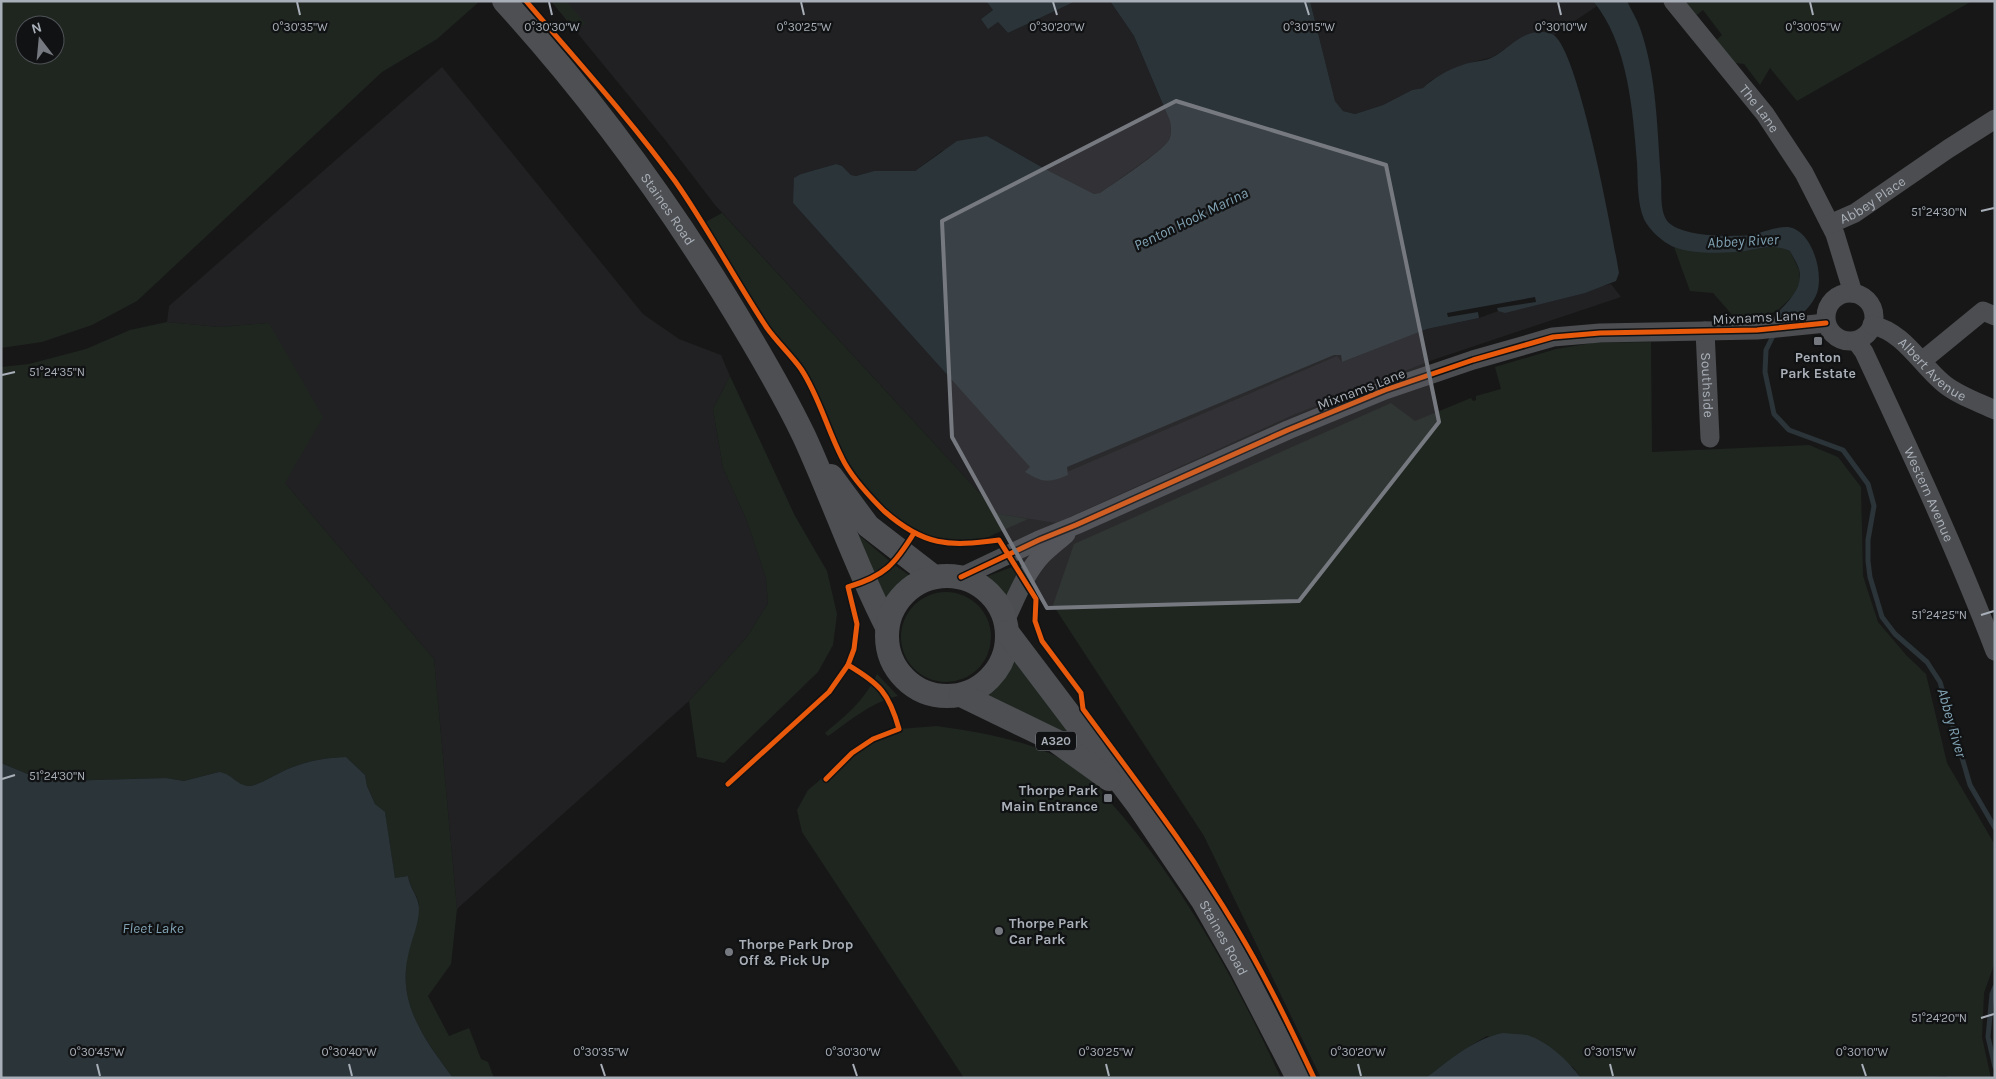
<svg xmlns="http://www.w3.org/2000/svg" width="1996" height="1079" font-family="Karla,sans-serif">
  <rect width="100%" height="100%" fill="#171717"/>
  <g fill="#212123">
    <polygon points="551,1 986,1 993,10 981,19 998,22 1008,33 1076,1 1110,1 1134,36 1170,121 1171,134 1168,142 1157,152 1100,193 1094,194 1047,170 987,136 942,151 915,171 874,171 856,176 851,175 842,166 836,164 801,174 793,203 1031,468 1026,472 1068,475 1067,472 1337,356 1342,362 1427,329 1479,318 1498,311 1611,284 1621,297 1430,361 1293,415 1057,523 999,514 715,205 666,141"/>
    <polygon points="1310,1 1593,1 1597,6 1554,35 1538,31 1525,36 1493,57 1462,65 1430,81 1423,88 1412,90 1383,105 1355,114 1343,111 1335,101"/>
    <polygon points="442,67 643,314 679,339 721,355 730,376 713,409 723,468 747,521 766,578 768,603 747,637 689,701 457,909 434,659 285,483 269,323 219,327 167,322 169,306"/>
  </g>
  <g fill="#1f2620" fill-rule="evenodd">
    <path d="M 1,1 L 480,1 L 437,39 L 382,72 L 137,301 L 92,325 L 42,342 L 1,348 ZM 25,25 L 55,25 L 55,55 L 25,55 Z"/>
    <polygon points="551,1 566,1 586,24 574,29"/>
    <polygon points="1677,1 1972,1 1797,101 1770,68 1760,85 1744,64 1735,63 1714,42 1722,35 1703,10 1692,19"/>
    <polygon points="722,213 999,514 1028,519 975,543 936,542 905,528 868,493 842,459 820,405 801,369 768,329 702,224"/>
    <path d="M 1778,246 L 1790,251 L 1799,270 L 1800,281 L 1794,295 L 1776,312 L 1736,319 L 1713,293 L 1690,291 L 1674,247 C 1708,255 1743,251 1778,246 Z"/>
    <path d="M 167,322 L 219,327 L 269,323 L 323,417 L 285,483 L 434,659 L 457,909 L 451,964 L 428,996 L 449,1036 L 469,1028 L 481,1059 L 488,1062 L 494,1078 L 453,1078 C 424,1038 397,1005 408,953 C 410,943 420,912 419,904 C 417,894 409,886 408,876 L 395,878 L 385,813 L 375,804 L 367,786 L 365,775 L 346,757 C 327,758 311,760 293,767 C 283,770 258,786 250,786 C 237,786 231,774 219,772 L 184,781 L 166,778 L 61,781 L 30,775 L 1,763 L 1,367 L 29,364 L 86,349 L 130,330 Z"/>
    <polygon points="1651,342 1652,452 1809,445 1838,457 1861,487 1863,576 1878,622 1907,656 1926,674 1947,763 1995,845 1995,962 1984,993 1982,1037 1991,1078 1947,1078 1946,1076 1920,1078 1581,1078 1573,1067 1487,1036 1475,1043 1426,1078 1321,1078 1204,836 1053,605 1074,544 1391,403 1415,421 1466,400 1471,398 1473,401 1476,400 1476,396 1501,389 1495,367 1556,349 1592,343"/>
    <polygon points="730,376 795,516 827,571 837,614 833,645 818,672 724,763 697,757 689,701 747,637 768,603 766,578 747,521 723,468 713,409"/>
    <polygon points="855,532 893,564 912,577 892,593 884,603"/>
    <polygon points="1028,561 1006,604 994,587 983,578"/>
    <circle cx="946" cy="637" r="45"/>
    <path d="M 1013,651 L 1092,755 L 982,695 C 998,681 1006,671 1013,651 Z"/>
    <path d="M 877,674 L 898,696 C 871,702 850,721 828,736 L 825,733 C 848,714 864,701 877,674 Z"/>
    <path d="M 937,726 C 991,734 1034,741 1081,770 C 1093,777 1103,793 1112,804 C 1183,884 1236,981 1281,1078 L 964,1078 L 802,832 L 797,810 L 808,790 L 852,753 L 873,739 L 899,729 Z"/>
  </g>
  <g fill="#2b3439">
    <polygon points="986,1 1076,1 1008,33 998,22 988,29 981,19 993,10"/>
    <path d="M 1110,1 L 1310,1 L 1335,101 L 1343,111 L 1355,114 L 1383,105 L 1412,90 L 1423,88 C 1433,78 1448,70 1462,65 C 1472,61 1485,62 1495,56 C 1513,45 1528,25 1552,34 C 1578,45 1613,238 1619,273 L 1616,281 L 1585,293 L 1505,313 L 1498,311 L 1497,308 L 1536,302 L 1535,297 L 1447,313 L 1448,317 L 1478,312 L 1479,318 L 1427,329 L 1342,362 L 1341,355 L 1334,355 L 1067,467 L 1068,475 C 1049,483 1043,483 1025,472 L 1030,467 L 793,203 L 794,178 L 801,174 L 836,164 L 842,166 L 851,175 L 856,176 L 874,171 L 915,171 L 957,141 L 987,136 L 1047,170 L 1094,194 L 1100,193 C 1114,183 1162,152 1169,140 C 1172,134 1171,128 1170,121 L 1134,36 Z"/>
    <path d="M 1593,1 L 1627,1 C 1631,10 1637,19 1640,28 C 1657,76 1657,129 1661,179 C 1662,191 1659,213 1669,223 C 1685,237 1730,237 1750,235 C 1761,233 1778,226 1788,227 C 1812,230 1824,273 1817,293 C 1813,304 1804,312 1796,320 L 1769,323 C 1780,307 1805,292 1799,269 C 1797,263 1793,257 1790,251 C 1770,242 1756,251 1735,252 C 1717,253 1691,254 1674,247 C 1664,243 1649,230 1644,219 C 1637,203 1638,181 1637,163 C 1633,112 1628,42 1593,1 Z"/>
    <path d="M 346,757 L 365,775 L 367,786 L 375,804 L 385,812 L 395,878 L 408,876 C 409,887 419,897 419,908 C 419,925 411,940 408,956 C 397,1005 426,1041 453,1078 L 1,1078 L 1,763 L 30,775 L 61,781 L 166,778 L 184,781 L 219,772 C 231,773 237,786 250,786 C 258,786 283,770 293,767 C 311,760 327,758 346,757 Z"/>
    <path d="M 1503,1033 C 1511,1034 1519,1034 1527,1035 C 1549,1042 1567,1060 1581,1078 L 1426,1078 C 1450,1060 1473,1039 1503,1033 Z"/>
  </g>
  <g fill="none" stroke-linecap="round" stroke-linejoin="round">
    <g stroke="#2b3439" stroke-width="5">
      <polyline points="1774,334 1766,350 1765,372 1774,414 1789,430 1843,450 1868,484 1874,506 1868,540 1868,561 1870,577 1882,617 1895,634 1927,662 1940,682 1970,785 1995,828"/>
      <polyline points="1995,987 1992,994 1988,1037 1995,1067"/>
    </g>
    <g stroke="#4b4d50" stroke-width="19">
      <path id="s1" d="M 1673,1 L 1765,114 L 1804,173 L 1835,234 L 1853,293"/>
      <path id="s2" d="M 1830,224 L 1855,213 L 1948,149 L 1995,119"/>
      <circle cx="1850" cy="317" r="24"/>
      <path id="s3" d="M 1872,325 C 1904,332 1920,364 1943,383 C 1957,395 1978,402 1995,410"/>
      <path id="s4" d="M 1705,331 L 1710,438"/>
      <path id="s5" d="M 1856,341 L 1864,352 C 1910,451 1956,549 1995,651"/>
      <polyline points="1922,361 1983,311 1995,316"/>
      <polyline points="961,577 1039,540 1076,525 1288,430 1385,390 1473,360 1553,337 1600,333 1757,330 1826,323"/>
      <path d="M 1005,621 C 1016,598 1025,573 1042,555 C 1049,548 1058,541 1066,534"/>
    </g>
    <g stroke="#4d4f52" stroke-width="24">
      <path id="s6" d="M 504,1 C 586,91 658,188 722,291 C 751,338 780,386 804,436 C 833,499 855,565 887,627"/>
      <polyline points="831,476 868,526 934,577"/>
      <circle cx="947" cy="636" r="60"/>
      <path id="s7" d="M 1007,632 L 1138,805 L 1203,901 L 1240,966 L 1298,1078"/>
      <polyline points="961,695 1056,741 1109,779"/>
    </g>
    <g stroke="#111213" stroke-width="8">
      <g id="cycleway">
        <path d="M 526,1 C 576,60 629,118 675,181 C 708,228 735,280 767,328 C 777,342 791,355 801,369 C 819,396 827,429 842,458 C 850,475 870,497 884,511 C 924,546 948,547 999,540 L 1036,599 L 1035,621 L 1042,641 L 1081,693 L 1083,709 C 1136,781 1191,852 1237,929 C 1266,977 1290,1027 1314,1078"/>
        <polyline points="961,577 1039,540 1076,525 1288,430 1385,390 1473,360 1553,337 1600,333 1757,330 1826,323"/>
        <path d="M 826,779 L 852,753 L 873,739 L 899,729 C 889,693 880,684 848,665"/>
        <path d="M 728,784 L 829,692 L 848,665 L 854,649 L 857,624 L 848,587 C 885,576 895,564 914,533"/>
      </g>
    </g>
    <use href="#cycleway" stroke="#e8590c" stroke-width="5"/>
  </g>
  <path fill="#767a80" fill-opacity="0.2" stroke="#767a80" stroke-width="4" stroke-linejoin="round" d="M 1176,101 L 1386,165 L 1439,422 L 1299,601 L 1047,608 L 952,437 L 942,221 Z"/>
  <path fill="none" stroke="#a9afb8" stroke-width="2" d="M 297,2 L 300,15M 549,2 L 552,15M 801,2 L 804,15M 1053,2 L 1057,15M 1305,2 L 1309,15M 1558,2 L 1561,15M 1810,2 L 1813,15M 1981,211 L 1994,208M 2,375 L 15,372M 1981,615 L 1994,611M 2,779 L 15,775M 1981,1018 L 1994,1014M 97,1064 L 100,1076M 349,1064 L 352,1076M 601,1064 L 605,1076M 853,1064 L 857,1076M 1106,1064 L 1109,1076M 1358,1064 L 1361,1076M 1610,1064 L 1613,1076M 1862,1064 L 1866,1076"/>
  <g fill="#767a80" stroke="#111213" stroke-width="2">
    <rect x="1813" y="336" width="10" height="10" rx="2.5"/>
    <rect x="1103" y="793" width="10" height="10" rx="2.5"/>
    <circle cx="999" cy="931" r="5"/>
    <circle cx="729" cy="952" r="5"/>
  </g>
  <g text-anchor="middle" stroke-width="4.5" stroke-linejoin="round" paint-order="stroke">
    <rect fill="#111213" stroke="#7b8086" stroke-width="1" x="1036" y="731.5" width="40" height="19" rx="4"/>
    <g font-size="12" font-weight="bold" fill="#a9afb8">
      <text x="1056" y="745">A320</text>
    </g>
    <g font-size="14" fill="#a9afb8" stroke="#111213">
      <text dy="5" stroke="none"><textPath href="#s1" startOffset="138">The Lane</textPath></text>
      <text dy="5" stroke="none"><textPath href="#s2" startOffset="49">Abbey Place</textPath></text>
      <text dy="5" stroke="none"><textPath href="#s6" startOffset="265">Staines Road</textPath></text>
      <text transform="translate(1759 317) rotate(-3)" y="5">Mixnams Lane</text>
      <text dy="5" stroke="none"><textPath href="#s3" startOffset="76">Albert Avenue</textPath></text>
      <text dy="5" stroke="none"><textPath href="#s4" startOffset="54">Southside</textPath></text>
      <text transform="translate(1361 389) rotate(-21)" y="5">Mixnams Lane</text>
      <text dy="5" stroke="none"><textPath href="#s5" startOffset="170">Western Avenue</textPath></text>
      <text dy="5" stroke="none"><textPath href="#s7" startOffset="375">Staines Road</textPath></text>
    </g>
    <g font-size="14" font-weight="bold" fill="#a9afb8" stroke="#111213" text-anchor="start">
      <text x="1818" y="362" text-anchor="middle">Penton<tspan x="1818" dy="16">Park Estate</tspan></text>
      <text x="1098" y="795" text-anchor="end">Thorpe Park<tspan x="1098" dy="16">Main Entrance</tspan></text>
      <text x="1009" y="928">Thorpe Park<tspan x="1009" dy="16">Car Park</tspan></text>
      <text x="739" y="949">Thorpe Park Drop<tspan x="739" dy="16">Off &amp; Pick Up</tspan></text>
    </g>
    <g font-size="15" font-style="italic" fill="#80a2b3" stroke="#111213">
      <text transform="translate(1191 219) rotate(-26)" y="5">Penton Hook Marina</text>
      <text transform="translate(1743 241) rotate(-3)" y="5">Abbey River</text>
      <text transform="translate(1952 723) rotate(74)" y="5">Abbey River</text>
      <text x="153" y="933">Fleet Lake</text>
    </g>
  </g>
  <g font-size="12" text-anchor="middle" fill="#a9afb8" stroke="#111213" stroke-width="4.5" stroke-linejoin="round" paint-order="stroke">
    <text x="300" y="31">0°30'35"W</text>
    <text x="552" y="31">0°30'30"W</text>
    <text x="804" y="31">0°30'25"W</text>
    <text x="1057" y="31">0°30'20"W</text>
    <text x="1309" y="31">0°30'15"W</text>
    <text x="1561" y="31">0°30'10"W</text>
    <text x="1813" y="31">0°30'05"W</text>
    <text x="1939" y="216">51°24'30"N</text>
    <text x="57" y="376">51°24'35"N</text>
    <text x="1939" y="619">51°24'25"N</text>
    <text x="57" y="780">51°24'30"N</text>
    <text x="1939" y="1022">51°24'20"N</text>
    <text x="97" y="1056">0°30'45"W</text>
    <text x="349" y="1056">0°30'40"W</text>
    <text x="601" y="1056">0°30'35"W</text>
    <text x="853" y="1056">0°30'30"W</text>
    <text x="1106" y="1056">0°30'25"W</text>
    <text x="1358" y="1056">0°30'20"W</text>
    <text x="1610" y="1056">0°30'15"W</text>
    <text x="1862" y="1056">0°30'10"W</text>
  </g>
  <rect width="1996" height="1079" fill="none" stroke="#a9afb8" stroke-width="5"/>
  <g transform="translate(40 40) rotate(344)"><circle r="24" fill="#111213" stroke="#4e5155"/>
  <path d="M0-4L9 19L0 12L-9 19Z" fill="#767a80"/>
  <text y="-8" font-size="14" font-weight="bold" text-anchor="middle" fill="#a9afb8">N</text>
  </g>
</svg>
